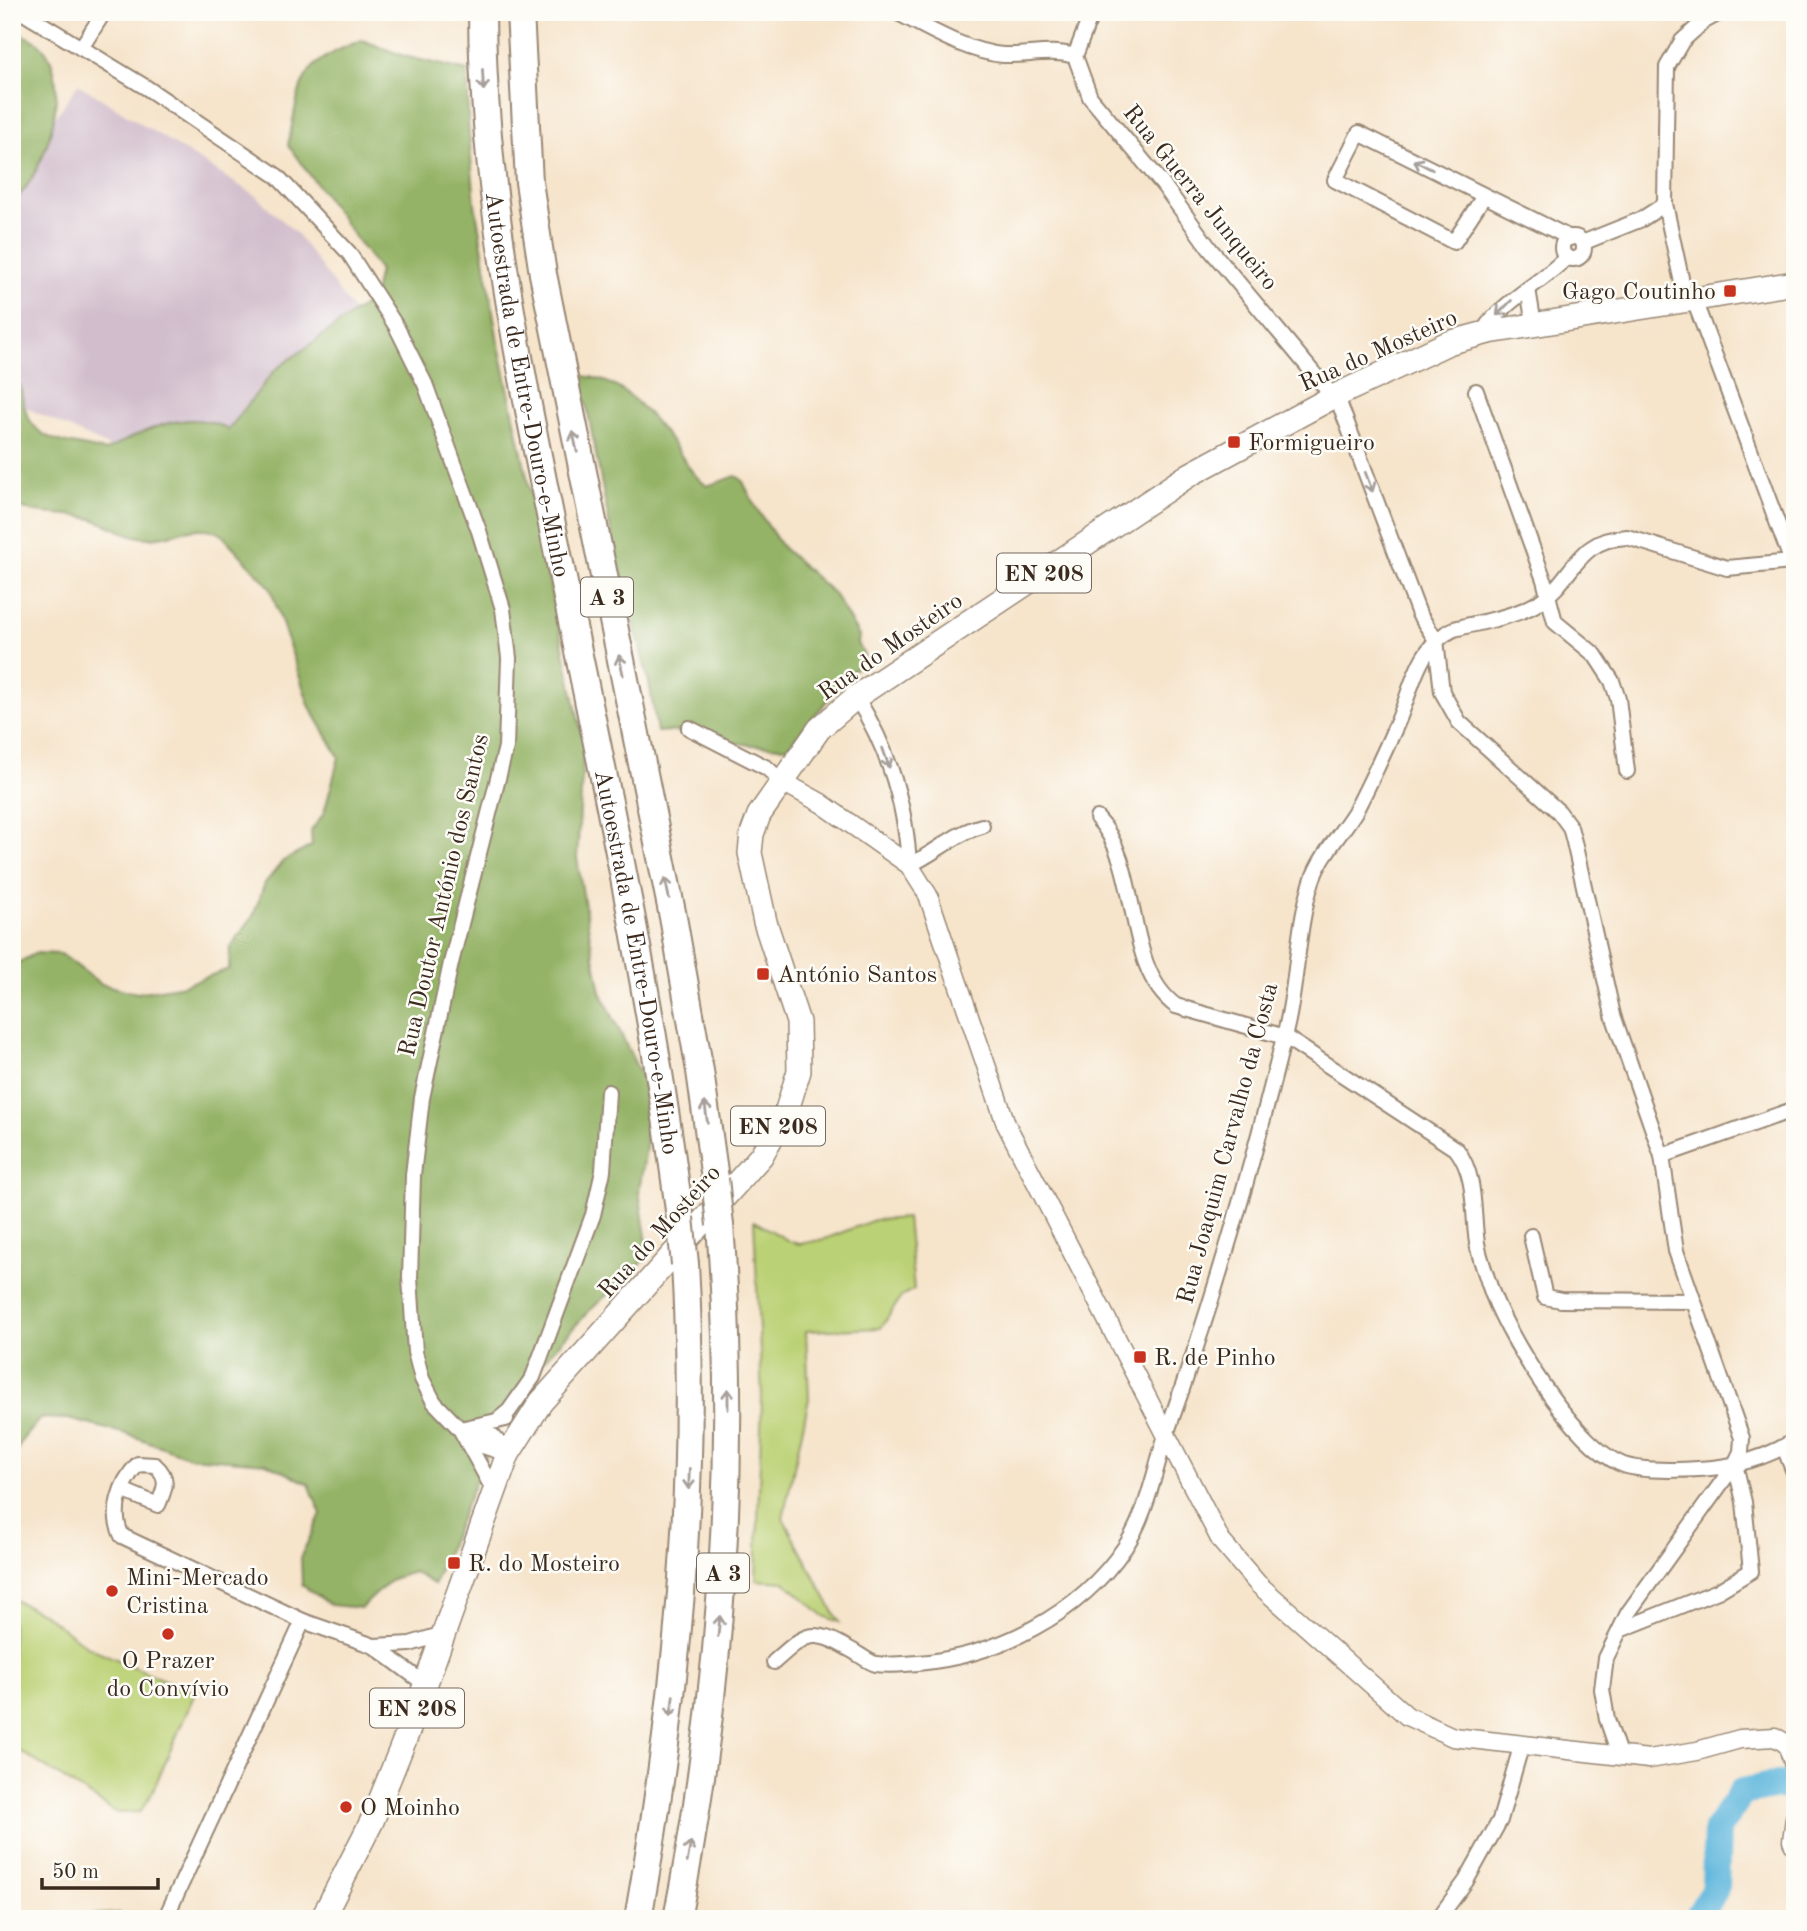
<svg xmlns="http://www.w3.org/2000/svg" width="1807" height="1931" font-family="'Old Standard TT',serif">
  <rect width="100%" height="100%" fill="#fdfcf7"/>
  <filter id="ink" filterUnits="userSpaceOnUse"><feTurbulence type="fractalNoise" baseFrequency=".0143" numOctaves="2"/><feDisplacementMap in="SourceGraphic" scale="14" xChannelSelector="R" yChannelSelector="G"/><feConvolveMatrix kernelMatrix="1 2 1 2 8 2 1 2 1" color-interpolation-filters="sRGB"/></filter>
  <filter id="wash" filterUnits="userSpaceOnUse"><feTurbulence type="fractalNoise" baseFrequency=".00686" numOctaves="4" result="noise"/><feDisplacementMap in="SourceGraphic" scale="28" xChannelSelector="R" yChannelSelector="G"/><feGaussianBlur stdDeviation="1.57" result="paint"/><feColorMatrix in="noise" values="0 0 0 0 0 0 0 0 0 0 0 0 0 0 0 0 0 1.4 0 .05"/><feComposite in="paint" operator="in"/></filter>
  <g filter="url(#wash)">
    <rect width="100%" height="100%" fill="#f6e4cb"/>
    <polygon fill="#d1bdcc" points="78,84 256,196 297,234 365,327 270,523 12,401 12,181"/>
    <g fill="#bbd175" stroke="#7b7e4a" stroke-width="2">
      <polygon points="907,1218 914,1289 901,1297 881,1328 806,1331 809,1399 783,1518 839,1622 824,1616 784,1582 756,1580 762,1397 754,1221 791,1242 800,1244 825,1239 874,1220"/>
      <polygon points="12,1599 44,1614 88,1647 195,1693 152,1793 140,1812 117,1813 12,1746"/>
      <polygon points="120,1913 120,1919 22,1919"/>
    </g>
    <g fill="#94b366" stroke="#686e42" stroke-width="2">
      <path d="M 12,30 C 20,34 30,37 37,42 C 78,74 46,175 12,203 Z"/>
      <path d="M 362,40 L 404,56 L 468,71 L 468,122 L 475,204 L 497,336 L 584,745 L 577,858 L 590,937 L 601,992 L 644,1082 L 646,1148 L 639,1191 L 649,1256 L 587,1313 L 509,1398 L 434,1584 L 413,1572 L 392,1579 L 361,1608 L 331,1605 L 302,1585 L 301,1556 L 321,1514 L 309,1484 L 266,1463 L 190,1457 L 127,1434 L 68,1419 L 40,1418 L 22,1440 L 12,1462 L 12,966 L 36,953 L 61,954 L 101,984 L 137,993 L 184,985 L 229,969 L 230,948 L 253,916 L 265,883 L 283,861 L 312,846 L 311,831 L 324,813 L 339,757 L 309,705 L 270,587 L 222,535 C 198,520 173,538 148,538 C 128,537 111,525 92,519 C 64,511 42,518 12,505 L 12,378 L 21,387 C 25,444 59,440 105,451 C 141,432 190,405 228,430 L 274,371 L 373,299 L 379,270 L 288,145 C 302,80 295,66 362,40 Z"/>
      <path d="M 581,376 C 620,378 647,410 670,440 C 684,457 689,473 707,486 L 736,476 L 742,480 L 755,506 L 782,547 L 834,594 L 859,636 L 858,643 L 867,662 L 853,670 L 788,747 C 760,747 733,743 706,738 C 688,735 676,729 657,732 L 650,687 L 610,527 Z"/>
    </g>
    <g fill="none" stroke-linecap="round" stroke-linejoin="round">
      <polyline stroke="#61b7dd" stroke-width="28" points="1697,1919 1715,1889 1717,1829 1742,1792 1777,1785 1795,1786"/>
    </g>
  </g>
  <g filter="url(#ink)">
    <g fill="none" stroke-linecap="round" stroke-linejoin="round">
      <g stroke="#988774" stroke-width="18">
        <g id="minor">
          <polyline points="22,12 147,88 277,176 349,253 396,326 425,384 479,531 503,609 509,658 506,747 451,963 422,1098 413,1175 410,1278 415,1352 422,1379 434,1402 460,1429 494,1491"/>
          <path d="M 896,12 C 928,28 967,52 1003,55 C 1028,56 1050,49 1075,56"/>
          <polyline points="1092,12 1075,56 1090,97 1164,186 1210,249 1340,405 1419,614 1436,640 1442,692 1459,722 1559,812 1570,827 1574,842 1613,1015 1662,1156 1676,1251 1742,1438 1741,1452 1735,1464 1628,1613 1606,1658 1602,1689 1607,1719 1620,1757"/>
          <polyline points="81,48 104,12"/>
          <polyline points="1484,196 1454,242 1335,180 1359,133 1570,238"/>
          <circle cx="1573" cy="248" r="11"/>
          <polyline points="1582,243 1642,219 1665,204"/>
          <polyline points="1528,289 1534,325"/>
          <polyline points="1694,300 1795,570"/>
          <polyline points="1686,301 1665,204 1667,67 1682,41 1703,22 1721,12"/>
          <path d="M 1489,332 L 1488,324 C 1511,297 1542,282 1567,257"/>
          <polyline points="1476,391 1544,580 1555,622 1595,655 1612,681 1618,699 1627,771"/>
          <path d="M 856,697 C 888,748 906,806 909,865 C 935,854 954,833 982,826"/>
          <polyline points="689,728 767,768 781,781"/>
          <path d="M 1097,818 C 1143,866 1122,967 1176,1006 L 1285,1037 L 1457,1150 C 1477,1177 1472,1211 1477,1243 C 1479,1256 1485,1271 1489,1284 C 1504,1332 1572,1442 1619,1463 C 1640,1474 1711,1470 1736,1464 C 1755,1460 1778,1451 1795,1440"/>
          <polyline points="1662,1156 1795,1109"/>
          <polyline points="1531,1236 1545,1297 1561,1300 1693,1301"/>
          <polyline points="497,1421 509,1411 533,1377 593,1215 603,1171 608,1092"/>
          <polyline points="460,1429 506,1419"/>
          <polyline points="468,1430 493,1436 508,1454"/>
          <polyline points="467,1441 508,1454"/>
          <polyline points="1784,1447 1795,1475"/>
          <path d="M 122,1490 L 158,1505 C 165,1489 170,1478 155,1465 L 138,1464 C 120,1483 110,1512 122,1536 L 303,1621 L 374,1646"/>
          <polyline points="1620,1630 1718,1591 1751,1571 1744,1502 1735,1464"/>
          <path d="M 774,1662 C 806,1633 812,1627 851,1650 C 859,1654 868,1662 876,1664 C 889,1666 905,1664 918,1663 C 997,1656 1079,1615 1125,1547 C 1148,1513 1155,1467 1168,1429 C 1213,1303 1253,1163 1285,1033 C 1298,984 1296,930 1312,881 C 1320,856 1342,833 1356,810 C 1370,783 1383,755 1395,728 C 1412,693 1415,647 1454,629 C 1480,622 1515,617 1538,603 C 1574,580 1575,539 1627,537 L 1727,568 L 1792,562"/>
          <polyline points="425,1684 374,1646 410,1644 443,1634"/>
          <polyline points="165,1919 303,1621"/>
          <polyline points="1438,1919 1466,1881 1500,1820 1521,1747"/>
        </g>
      </g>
      <g stroke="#988774" stroke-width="21">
        <g id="tertiary">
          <polyline points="781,781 821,803 909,865 928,895 1006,1124 1221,1541 1258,1584 1407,1716 1453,1737 1649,1759 1697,1751 1740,1739 1775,1737 1787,1744 1795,1768"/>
          <polyline points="1795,1818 1792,1841 1795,1847"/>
        </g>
      </g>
      <g stroke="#988774" stroke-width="26">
        <polyline id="primary" points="322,1919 372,1821 413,1719 508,1454 541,1402 761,1156 787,1110 799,1071 798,1022 765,922 750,853 752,834 759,815 819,729 856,697 1189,475 1333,397 1448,343 1489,332 1795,283"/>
      </g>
      <g stroke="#988774" stroke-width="30">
        <g id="motorway">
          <path id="s1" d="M 482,12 C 483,198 522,377 559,559 C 604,778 652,996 680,1218"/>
          <polyline points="520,12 529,182 543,274 673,917 700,1071 715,1179"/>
          <path d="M 638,1919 C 677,1699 698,1487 685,1264"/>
          <path d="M 677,1919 C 722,1689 738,1458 720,1225"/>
        </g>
      </g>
      <use href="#minor" stroke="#fff" stroke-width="14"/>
      <use href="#tertiary" stroke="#fff" stroke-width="18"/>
      <use href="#primary" stroke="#fff" stroke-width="23"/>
      <use href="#motorway" stroke="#fff" stroke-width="26"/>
      <g stroke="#988774" stroke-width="30" stroke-linecap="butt">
        <g id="motorway-bridge">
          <polyline points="715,1179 720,1225"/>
          <polyline points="680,1218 685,1264"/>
        </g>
      </g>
      <use href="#motorway-bridge" stroke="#fff" stroke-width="26"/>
    </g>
    <defs><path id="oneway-shaft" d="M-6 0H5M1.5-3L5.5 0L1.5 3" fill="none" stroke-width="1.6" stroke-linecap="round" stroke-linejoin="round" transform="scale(1.75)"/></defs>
    <g stroke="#a79f9a">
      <use href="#oneway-shaft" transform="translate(483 80) rotate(87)"/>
      <use href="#oneway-shaft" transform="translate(1423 165) rotate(-153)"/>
      <use href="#oneway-shaft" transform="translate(1504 308) rotate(135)"/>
      <use href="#oneway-shaft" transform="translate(575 442) rotate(-102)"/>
      <use href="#oneway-shaft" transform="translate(1369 482) rotate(69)"/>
      <use href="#oneway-shaft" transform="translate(621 665) rotate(-102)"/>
      <use href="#oneway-shaft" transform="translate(886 758) rotate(71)"/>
      <use href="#oneway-shaft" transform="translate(667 888) rotate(-102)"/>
      <use href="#oneway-shaft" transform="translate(706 1112) rotate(-98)"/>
      <use href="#oneway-shaft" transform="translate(728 1399) rotate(-90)"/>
      <use href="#oneway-shaft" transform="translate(689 1479) rotate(92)"/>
      <use href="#oneway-shaft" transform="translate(719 1626) rotate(-85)"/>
      <use href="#oneway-shaft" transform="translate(672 1706) rotate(97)"/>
      <use href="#oneway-shaft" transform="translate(689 1852) rotate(-80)"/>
    </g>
  </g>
  <g fill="#c8321e" stroke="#fdfcf7" stroke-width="2.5">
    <rect x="1723" y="284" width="14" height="14" rx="3.5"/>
    <rect x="1227" y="435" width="14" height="14" rx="3.5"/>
    <rect x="756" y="967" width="14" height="14" rx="3.5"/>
    <rect x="1133" y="1350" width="14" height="14" rx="3.5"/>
    <rect x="447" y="1556" width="14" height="14" rx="3.5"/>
    <circle cx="112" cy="1591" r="7"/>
    <circle cx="168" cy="1634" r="7"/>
    <circle cx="346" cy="1807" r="7"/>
  </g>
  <g text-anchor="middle" stroke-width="5" stroke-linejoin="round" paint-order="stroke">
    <g fill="#fdfcf7" stroke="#75695f" stroke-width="2">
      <rect x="997" y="553.5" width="94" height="39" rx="5"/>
      <rect x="581" y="577.5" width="52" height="39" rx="5"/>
      <rect x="731" y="1106.5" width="94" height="39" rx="5"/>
      <rect x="697" y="1553.5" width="52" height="39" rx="5"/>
      <rect x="370" y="1688.5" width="94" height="39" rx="5"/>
    </g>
    <g font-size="23" font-weight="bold" fill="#3b2a1e">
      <text x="1044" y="581">EN 208</text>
      <text x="607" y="605">A 3</text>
      <text x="778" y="1134">EN 208</text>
      <text x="723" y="1581">A 3</text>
      <text x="417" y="1716">EN 208</text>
    </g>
    <g font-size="24" fill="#3b2a1e" stroke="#fdfcf7">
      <text transform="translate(1201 197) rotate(51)" y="8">Rua Guerra Junqueiro</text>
      <text transform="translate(1378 350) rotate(-24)" y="8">Rua do Mosteiro</text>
      <text dy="8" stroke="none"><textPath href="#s1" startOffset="376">Autoestrada de Entre-Douro-e-Minho</textPath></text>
      <text transform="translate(890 646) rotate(-35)" y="8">Rua do Mosteiro</text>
      <text transform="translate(443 895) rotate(-77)" y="8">Rua Doutor António dos Santos</text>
      <text dy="8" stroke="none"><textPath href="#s1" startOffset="964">Autoestrada de Entre-Douro-e-Minho</textPath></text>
      <text transform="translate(1227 1143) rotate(-75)" y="8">Rua Joaquim Carvalho da Costa</text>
      <text transform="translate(659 1231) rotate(-48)" y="8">Rua do Mosteiro</text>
    </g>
    <g font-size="24" fill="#3b2a1e" stroke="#fdfcf7" text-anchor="start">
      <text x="1716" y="299" text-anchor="end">Gago Coutinho</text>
      <text x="1248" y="450">Formigueiro</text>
      <text x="777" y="982">António Santos</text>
      <text x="1154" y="1365">R. de Pinho</text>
      <text x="468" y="1571">R. do Mosteiro</text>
      <text x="126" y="1585">Mini-Mercado<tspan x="126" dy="28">Cristina</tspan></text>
      <text x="168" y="1668" text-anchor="middle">O Prazer<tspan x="168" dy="28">do Convívio</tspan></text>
      <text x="360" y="1815">O Moinho</text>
    </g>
  </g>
  <rect width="1807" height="1931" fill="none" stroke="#fdfcf7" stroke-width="42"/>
  <path d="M42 1878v10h116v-10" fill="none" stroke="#3b2a1e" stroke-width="3.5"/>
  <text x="52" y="1878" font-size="21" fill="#3b2a1e" stroke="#fdfcf7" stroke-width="5" paint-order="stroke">50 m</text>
</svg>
